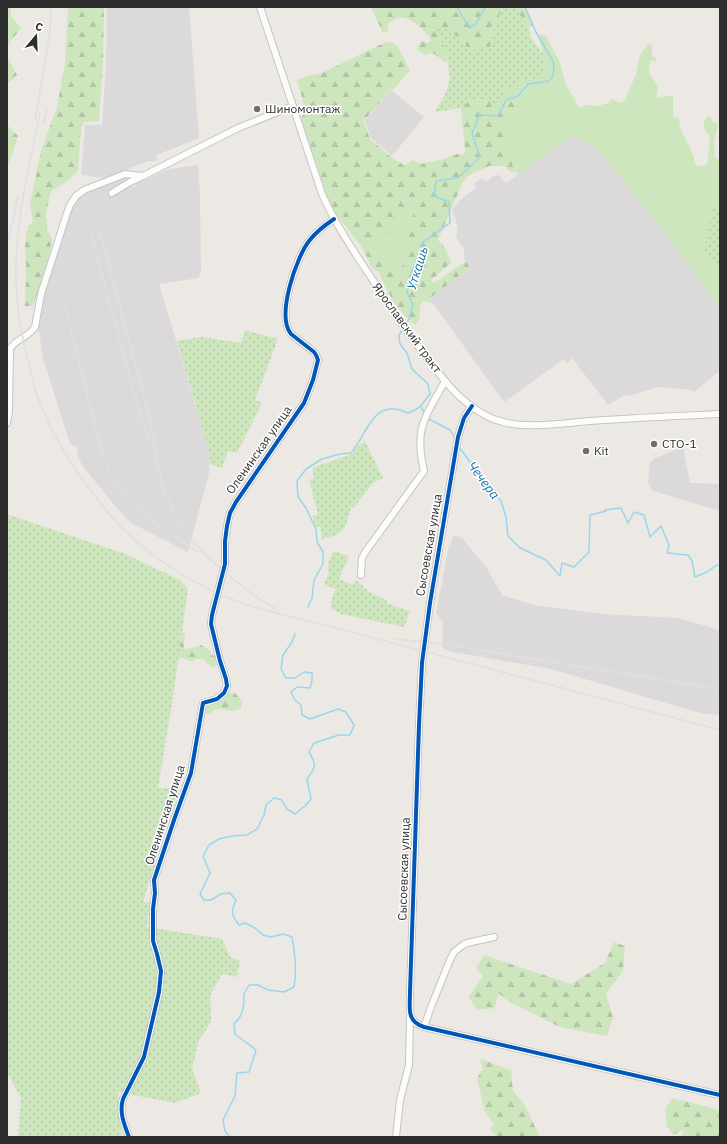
<svg xmlns="http://www.w3.org/2000/svg" width="727" height="1144" font-family="'IBM Plex Sans',sans-serif">
  <defs>
    <pattern id="forest-firs" width="22" height="20" patternUnits="userSpaceOnUse"><rect width="22" height="20" fill="#cee6be"/><path d="M5 1l3.5 6h-7zM16 11l3.5 6h-7z" fill="#b1c6a4"/></pattern>
    <pattern id="garden-dots" width="8" height="8" patternUnits="userSpaceOnUse"><rect width="8" height="8" fill="#cee6be"/><path d="M2 2h.1M6 6h.1" fill="none" stroke="#b1c6a4" stroke-width="1.8" stroke-linecap="round"/></pattern>
  </defs>
  <rect width="100%" height="100%" fill="#ece8e4"/>
  <g fill="#dcd9db">
    <polygon points="107,7 189,7 199,138 157,155 157,161 148,161 105,178 81,175 85,125 102,125 106,64"/>
    <polygon points="391,90 424,117 392,156 371,138 365,121"/>
    <polygon points="572,136 598,149 672,242 720,309 720,371 694,392 692,390 658,387 629,396 625,395 608,405 572,358 567,363 564,359 504,402 429,298 470,268 464,258 464,249 456,237 458,227 452,210 460,200 476,188 474,184 482,178 486,182 493,176 499,175 506,183"/>
    <polygon points="198,165 200,192 201,272 198,278 159,284 210,453 209,473 188,552 131,523 116,507 85,469 78,458 77,447 70,444 43,358 38,325 43,295 70,211 78,198 120,177 127,178 134,188 136,184 169,169"/>
    <polygon points="683,447 690,483 720,484 720,511 653,491 648,483 650,461 652,461 653,459"/>
    <polygon points="453,535 462,538 486,567 502,595 534,605 602,614 678,618 720,630 720,715 700,713 551,669 453,652 442,648 443,621 436,614 449,545 451,545"/>
  </g>
  <g fill="#cee6be">
    <path d="M 538,35 L 545,35 L 559,60 L 566,85 L 579,108 L 587,105 L 600,106 L 603,104 L 608,104 L 611,99 L 620,103 L 624,102 L 636,74 L 640,55 L 648,44 L 652,45 L 652,56 L 656,58 L 656,61 L 650,61 L 649,73 L 658,86 L 656,98 L 673,95 L 673,116 L 679,119 L 680,128 L 692,152 L 696,166 L 706,165 C 710,156 708,146 710,136 C 703,131 701,122 708,116 L 710,116 L 713,122 L 717,122 L 718,126 L 714,142 L 715,157 L 717,159 L 720,159 L 720,214 L 719,214 L 705,250 L 720,269 L 720,309 L 672,242 L 598,149 L 572,136 L 518,175 L 512,164 L 501,153 L 506,123 L 524,105 L 518,96 L 506,100 L 505,88 L 521,81 L 533,79 L 538,77 L 545,77 L 545,63 Z"/>
    <polygon points="407,206 414,210 406,248 408,258 400,269 390,268 381,253 375,254 371,248 392,231"/>
  </g>
  <g fill="url(#forest-firs)" fill-rule="evenodd">
    <polygon points="7,7 11,7 11,16 21,28 7,46"/>
    <polygon points="68,7 104,7 103,65 99,121 84,122 81,129 78,171 66,182 51,191 46,212 47,228 52,239 48,261 33,306 25,306 26,266 25,246 27,229 33,221 30,204 41,151 57,107 65,62"/>
    <path d="M 371,7 L 465,7 L 468,9 L 471,7 L 505,7 L 503,7 L 495,25 L 490,47 L 474,51 L 467,50 L 465,42 L 441,26 L 437,33 L 446,50 L 447,62 L 445,62 L 437,56 L 432,53 L 425,55 L 417,50 L 421,41 L 429,43 L 431,38 C 422,30 411,15 397,18 C 394,19 391,22 388,23 L 388,31 L 383,33 Z"/>
    <polygon points="513,7 525,7 533,25 529,27"/>
    <path d="M 386,42 L 393,43 L 398,47 L 410,70 L 393,90 L 390,90 L 364,121 L 370,139 L 391,157 L 404,165 L 413,160 L 420,164 L 444,159 L 457,154 L 463,155 L 465,151 L 461,108 L 469,100 L 490,99 L 492,106 L 518,96 L 524,105 L 506,123 L 501,153 L 512,157 L 512,164 L 516,172 L 512,173 L 504,166 L 489,166 L 469,175 L 463,182 L 438,240 L 445,248 L 451,263 L 431,280 L 434,283 L 466,261 L 470,268 L 430,298 L 432,303 L 423,301 L 420,305 L 419,321 L 415,325 C 398,311 386,292 379,272 L 373,269 L 361,246 L 332,209 L 326,193 L 301,118 L 305,111 L 303,101 L 297,80 L 307,76 L 322,73 ZM 407,206 L 414,210 L 406,248 L 408,258 L 400,269 L 390,268 L 381,253 L 375,254 L 371,248 L 392,231 Z"/>
    <polygon points="7,56 17,75 7,85"/>
    <polygon points="7,125 18,136 12,155 7,166"/>
    <path d="M 175,631 L 185,633 C 185,639 183,645 185,650 L 201,645 L 209,650 L 213,656 L 216,654 L 217,657 L 217,665 L 212,668 L 203,659 L 197,659 L 191,661 L 183,658 L 175,658 Z"/>
    <path d="M 228,692 L 235,693 L 242,701 L 241,709 C 239,709 237,710 234,711 C 226,711 216,705 211,714 L 205,713 L 205,706 L 223,697 Z"/>
    <polygon points="614,942 625,946 623,971 606,994 613,1017 607,1036 560,1027 508,1001 498,993 495,1008 477,1010 469,997 483,976 476,968 484,955 571,984 605,963"/>
    <polygon points="480,1059 511,1070 513,1091 524,1104 540,1137 497,1137 490,1129 494,1125 485,1112 477,1078 483,1069"/>
    <polygon points="672,1098 720,1110 720,1137 682,1137 684,1130 673,1135 667,1126 665,1110"/>
  </g>
  <g fill="url(#garden-dots)">
    <path d="M 503,7 L 514,7 L 529,27 L 530,36 L 543,54 L 545,63 L 545,77 C 537,77 530,80 521,81 L 517,87 L 505,88 L 506,100 L 492,106 L 489,99 L 469,100 L 461,108 L 435,112 L 446,92 L 450,79 L 446,50 L 437,33 L 437,29 L 441,26 L 465,42 L 467,50 L 474,51 L 478,46 L 485,48 L 490,47 L 495,25 Z"/>
    <polygon points="712,206 720,208 719,214 720,214 720,269 705,251"/>
    <polygon points="245,330 278,339 255,400 262,403 237,453 228,451 222,468 210,464 210,453 177,341 201,337 241,343"/>
    <path d="M 365,441 L 383,478 L 373,483 L 353,508 L 351,507 C 344,530 347,533 322,539 L 320,526 L 316,527 L 312,516 L 318,514 L 309,480 L 314,478 L 312,468 L 352,454 L 358,446 Z"/>
    <polygon points="7,514 125,554 180,580 188,589 172,703 158,788 180,789 162,840 143,902 150,902 147,927 222,939 231,958 240,960 237,977 222,974 210,996 211,1022 199,1040 192,1069 201,1093 175,1103 118,1092 122,1137 18,1137 21,1098 7,1072"/>
    <path d="M 334,551 L 349,556 L 339,579 L 353,585 L 356,580 L 370,593 L 387,600 L 386,603 L 410,611 L 404,627 L 341,614 L 332,609 L 330,604 L 336,589 L 324,584 L 329,572 C 326,566 330,556 334,551 Z"/>
  </g>
  <g fill="none" stroke-linecap="round" stroke-linejoin="round">
    <g stroke="#99d6ec" stroke-width="1.5">
      <polyline points="457,7 469,28 476,24 485,7"/>
      <polyline points="405,326 410,317 413,305 407,292 413,269 423,242 450,223 449,202 434,196 436,181 458,178 480,157 472,134 479,115 498,116 506,100 518,96 528,84 549,81 553,76 554,63 536,32 525,7"/>
      <polyline points="421,407 424,412"/>
      <polyline points="429,419 450,430 454,437"/>
      <polyline points="460,448 480,476 501,501 506,517 508,536 520,548 546,560 560,576 562,563 574,567 589,552 590,515 606,511 605,510 621,508 628,523 634,512 644,515 650,537 661,526 669,545 667,553 688,555 692,561 695,577 707,572 717,565 720,566"/>
      <path d="M 308,607 L 312,598 L 314,580 L 323,564 L 323,552 L 317,542 L 316,529 L 306,508 L 298,497 L 297,481 L 306,469 L 322,459 L 340,454 L 351,453 C 369,431 373,397 408,413 C 419,410 424,402 430,394 L 428,384 L 412,369 L 407,353 L 400,344 L 399,335 L 403,329"/>
      <path d="M 230,1137 L 225,1131 L 223,1120 L 235,1096 L 237,1073 L 249,1072 L 256,1050 L 235,1034 L 234,1024 L 240,1017 L 243,1009 L 244,1001 L 244,994 L 249,985 L 258,985 L 268,990 L 284,992 L 294,987 C 297,968 295,954 292,937 L 283,934 L 271,937 L 263,935 L 255,928 L 245,923 L 239,925 C 231,915 231,911 236,900 L 230,893 L 221,894 L 211,900 L 204,900 L 200,894 L 210,873 L 203,856 L 209,845 L 219,839 L 232,836 L 247,835 L 257,829 L 264,815 L 266,805 L 274,798 L 282,800 L 287,809 L 295,814 L 305,806 L 311,799 L 307,779 C 316,767 317,765 309,752 L 314,743 L 339,735 L 350,735 L 354,725 L 346,712 L 338,709 L 310,719 L 302,715 L 301,705 L 295,700 L 291,692 L 297,687 L 310,688 L 312,680 L 312,673 L 304,672 L 295,678 L 286,678 L 281,669 L 283,655 L 292,642 L 295,634"/>
    </g>
    <g stroke="#c5c4c5" stroke-width="8">
      <g id="minor">
        <path d="M 260,7 L 322,194 C 336,226 357,256 376,285 C 393,312 411,337 430,362 C 439,373 448,386 459,396 C 472,408 486,418 503,422 C 529,429 563,423 590,421 C 633,418 677,416 720,414"/>
        <polyline points="112,193 130,182 143,176"/>
        <path d="M 472,406 L 464,418 L 458,437 L 430,603 L 422,663 L 419,725 L 410,992 C 410,1008 406,1021 424,1027 L 720,1095"/>
        <path d="M 7,423 L 9,411 L 10,349 C 15,339 29,337 35,327 L 41,294 L 67,213 L 70,205 L 76,196 L 84,190 L 125,174 L 143,176 L 238,128 L 293,106"/>
        <path d="M 361,575 L 362,558 L 366,551 L 424,471 C 421,458 419,446 421,433 C 423,417 437,396 445,381"/>
        <polyline points="424,1027 431,1007 450,960 454,952 463,945 467,943 494,937"/>
        <path d="M 129,1137 C 124,1124 119,1112 123,1099 L 144,1057 L 159,992 L 161,971 L 157,954 L 153,941 L 153,909 L 155,893 L 154,880 L 174,820 L 191,773 L 203,703 L 217,699 L 224,693 L 227,686 L 226,679 L 220,661 L 211,624 L 212,615 L 225,564 L 225,541 L 227,526 L 230,513 L 236,502 L 304,403 L 313,380 L 318,360 L 316,355 L 314,352 L 291,334 C 276,316 296,258 309,241 C 316,232 325,225 334,219"/>
        <polyline points="396,1137 400,1100 409,1065 410,1017"/>
      </g>
    </g>
    <use href="#minor" stroke="#fcfcfb" stroke-width="6"/>
    <g stroke="#dfdfe1" stroke-width="1.5">
      <path d="M 40,114 C 29,164 17,214 16,265 C 15,300 21,335 30,369 C 32,378 34,387 37,395 C 51,434 73,469 99,501 C 107,511 115,522 125,531 C 146,551 171,569 197,583 C 237,606 284,615 329,626 L 720,730"/>
      <polyline points="35,120 50,33 51,7"/>
      <polyline points="43,124 47,110"/>
      <path d="M 100,232 L 146,404 C 149,414 151,424 153,434 C 155,445 156,456 158,467 C 169,517 192,547 232,578 C 246,589 260,601 276,609"/>
      <polyline points="91,234 142,422 152,445"/>
      <polyline points="7,246 18,196"/>
      <path d="M 63,300 L 104,460 C 109,469 113,479 119,487 C 136,512 172,535 198,552"/>
      <polyline points="394,639 442,644 720,689"/>
    </g>
    <g stroke="#fff" stroke-width="6">
      <g id="cycleway">
        <path d="M 472,406 L 464,418 L 458,437 L 430,603 L 422,663 L 419,725 L 410,992 C 410,1008 406,1021 424,1027 L 720,1095"/>
        <path d="M 129,1137 C 124,1124 119,1112 123,1099 L 144,1057 L 159,992 L 161,971 L 157,954 L 153,941 L 153,909 L 155,893 L 154,880 L 174,820 L 191,773 L 203,703 L 217,699 L 224,693 L 227,686 L 226,679 L 220,661 L 211,624 L 212,615 L 225,564 L 225,541 L 227,526 L 230,513 L 236,502 L 304,403 L 313,380 L 318,360 L 316,355 L 314,352 L 291,334 C 276,316 296,258 309,241 C 316,232 325,225 334,219"/>
      </g>
    </g>
    <use href="#cycleway" stroke="#0057b8" stroke-width="4"/>
  </g>
  <g fill="#706f6e" stroke="#fff" stroke-width="1.5">
    <circle cx="257" cy="109" r="4"/>
    <circle cx="654" cy="444" r="4"/>
    <circle cx="586" cy="451" r="4"/>
  </g>
  <g text-anchor="middle" stroke-width="3" stroke-linejoin="round" paint-order="stroke">
    <g font-size="12" fill="#2e2e2e" stroke="#fff" text-anchor="start">
      <text x="265" y="113">Шиномонтаж</text>
      <text x="662" y="448">СТО-1</text>
      <text x="594" y="455">Kit</text>
    </g>
    <g font-size="12" fill="#2e2e2e" stroke="#fff">
      <text transform="translate(407 328) rotate(54)" y="4">Ярославский тракт</text>
      <text transform="translate(259 450) rotate(-55)" y="4">Оленинская улица</text>
      <text transform="translate(429 545) rotate(-80)" y="4">Сысоевская улица</text>
      <text transform="translate(165 815) rotate(-72)" y="4">Оленинская улица</text>
      <text transform="translate(404 869) rotate(-88)" y="4">Сысоевская улица</text>
    </g>
    <g font-size="13" font-style="italic" fill="#0d6fa3" stroke="#fff">
      <text transform="translate(417 268) rotate(-73)" y="5">Уткашь</text>
      <text transform="translate(484 480) rotate(53)" y="5">Чечера</text>
    </g>
  </g>
  <rect width="727" height="1144" fill="none" stroke="#2e2e2e" stroke-width="16"/>
  <g transform="translate(36 36) rotate(19)" stroke="#ffffff" stroke-width="3" paint-order="stroke">
  <path d="M0-3L7 15L0 10L-7 15Z" fill="#2e2e2e"/>
  <text y="-6" font-size="11" font-weight="bold" text-anchor="middle" fill="#2e2e2e">С</text>
  </g>
</svg>
